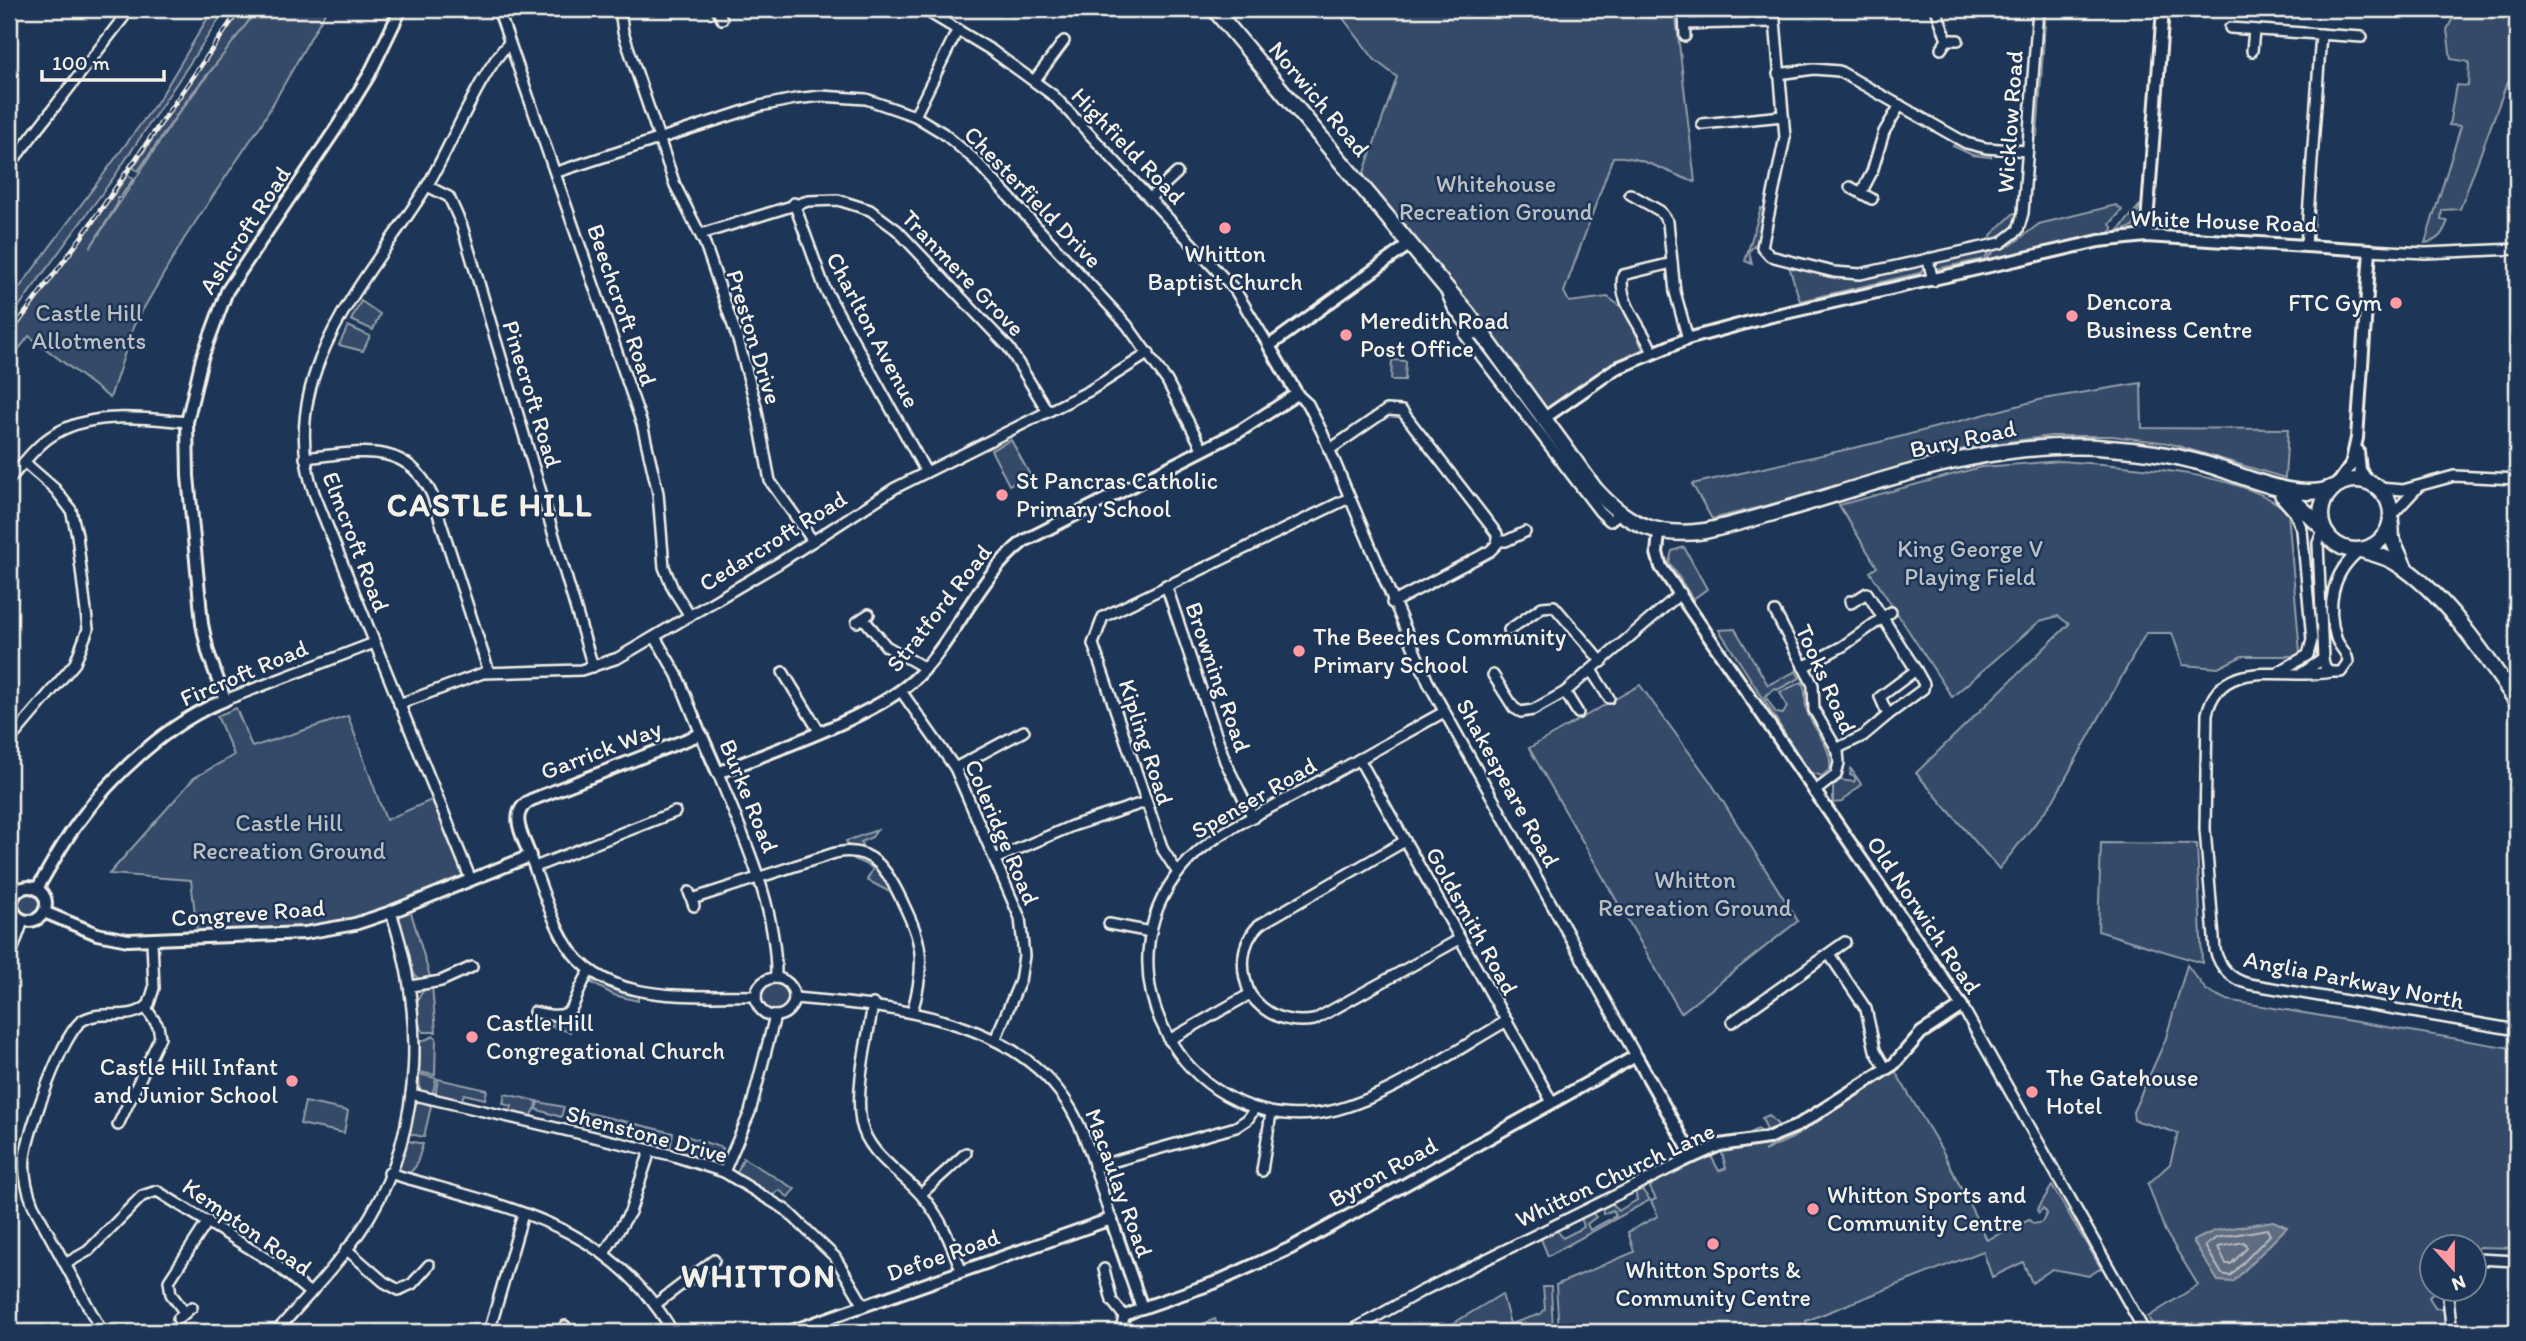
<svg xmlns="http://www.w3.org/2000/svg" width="2526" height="1341" font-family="Itim,sans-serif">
  <rect width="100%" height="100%" fill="#1d3557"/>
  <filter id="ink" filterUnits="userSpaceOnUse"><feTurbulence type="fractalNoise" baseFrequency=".0143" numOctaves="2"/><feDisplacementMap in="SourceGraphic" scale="14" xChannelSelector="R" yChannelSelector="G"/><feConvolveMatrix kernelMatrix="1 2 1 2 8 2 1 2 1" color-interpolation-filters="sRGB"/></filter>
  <g filter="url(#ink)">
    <g fill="#354a67" stroke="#949ea8" stroke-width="2">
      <polygon points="213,9 226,9 114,177 9,320 9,302 160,98"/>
      <polygon points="240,9 256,9 239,36 189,97 138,171 133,168"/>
      <polygon points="258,9 327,9 262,123 184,239 134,325 110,398 29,336 9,362 9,338 128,175 133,179 120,198 117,198 118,203 90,248 176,117"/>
      <path d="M 1336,9 L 1675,9 L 1695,182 C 1667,173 1641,155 1613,157 L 1564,292 L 1569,302 L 1608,297 L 1626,311 L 1645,354 L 1543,419 L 1360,184 L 1397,77 L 1375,60 Z"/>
      <polygon points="2044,9 2046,9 2037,136 2031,136 2035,129 2037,53 2041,46"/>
      <path d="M 2457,9 L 2517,9 L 2517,68 L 2505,88 L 2460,209 L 2442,210 L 2441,220 L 2448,221 C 2443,233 2439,241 2425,243 L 2461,126 L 2449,125 L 2456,85 L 2468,86 L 2469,62 L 2451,59 L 2447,30 Z"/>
      <polygon points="1957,142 1990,151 1991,157 1972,155 1953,146"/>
      <polygon points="2116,205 2122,210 2110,224 2113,229 2109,234 1988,263 1985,261 1995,249 2011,245 2039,224"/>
      <polygon points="2140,205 2133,227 2117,232"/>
      <polygon points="1761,208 1767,211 1759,241 1749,251 1752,264 1745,261"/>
      <polygon points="2014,213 2018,214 2016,226 2001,239 1992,241 1991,235"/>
      <polygon points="1992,248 1984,259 1936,269 1936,265 1942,259"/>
      <polygon points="1788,263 1857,280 1921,263 1925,268 1920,273 1800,301"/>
      <polygon points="361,301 380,314 373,330 351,320"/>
      <polygon points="348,326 370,336 363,351 339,345"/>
      <polygon points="1392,360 1406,361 1405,380 1391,380"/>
      <polygon points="2141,383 2142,428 2288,429 2285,478 2168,443 2112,436 2051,436 1970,447 1832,489 1712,519 1692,484 1880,442 2043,399"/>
      <polygon points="1011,440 1030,475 1009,485 991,450"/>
      <path d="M 2061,461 C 2121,466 2243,470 2288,512 L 2300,653 L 2295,656 L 2242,656 L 2218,668 L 2183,665 L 2172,633 L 2146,633 L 2053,801 L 1999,869 L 1916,773 L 2069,624 L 2058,616 L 2040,621 L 1952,697 L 1870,572 L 1877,567 L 1839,505 L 1981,467 Z"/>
      <polygon points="1684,547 1707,589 1693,599 1669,562 1672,551"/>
      <polygon points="1735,629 1768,685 1796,671 1800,678 1777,690 1775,688 1763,698 1719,630"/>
      <path d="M 1802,682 C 1808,693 1803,703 1808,714 C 1815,731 1833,749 1830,769 L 1822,776 L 1809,772 L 1764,700 L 1767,699 L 1776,713 L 1783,714 L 1787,707 L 1780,692 Z"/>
      <polygon points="1640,685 1710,781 1798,921 1681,1013 1529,748"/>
      <polygon points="236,708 252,747 348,716 386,820 436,798 471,880 355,924 198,939 191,880 109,874 194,778 234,755 217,716"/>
      <polygon points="1851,769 1861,784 1842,802 1833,803 1833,786 1840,780 1854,782 1856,777 1850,775"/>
      <polygon points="877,830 872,837 861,842 864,850 849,848 846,841"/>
      <polygon points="2101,843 2197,844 2202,963 2098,931"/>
      <polygon points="856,855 871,859 891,884 888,891 867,880 873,868 854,859"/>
      <circle cx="28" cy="904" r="13"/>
      <polygon points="410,909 431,980 419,980 414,974 399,920 401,913"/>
      <polygon points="2187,965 2206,990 2227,1000 2517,1049 2517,1248 2479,1247 2474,1251 2474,1246 2432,1246 2432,1288 2438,1290 2429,1297 2435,1308 2445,1309 2448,1332 2157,1332 2148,1317 2198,1285 2165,1231 2148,1184 2170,1164 2178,1133 2134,1120 2133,1112 2165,1041"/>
      <polygon points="597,981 638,995 638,1001 614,995 590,982"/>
      <circle cx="775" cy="997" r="13"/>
      <path d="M 432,986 L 436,1032 L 424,1032 C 412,1020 414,990 432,986 Z"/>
      <polygon points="576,1009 570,1032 535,1022 558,1025"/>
      <polygon points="434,1036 436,1038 435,1075 419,1072 420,1042"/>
      <polygon points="1895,1071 1943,1152 1987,1240 2029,1220 2034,1224 2042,1222 2047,1213 2043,1208 2039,1213 2037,1210 2052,1186 2101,1268 2089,1276 2052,1269 2032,1283 2023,1262 1992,1277 1983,1251 1806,1321 1808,1332 1559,1332 1556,1285 1634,1252 1628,1232 1658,1216 1651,1201 1656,1199 1650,1188 1653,1182 1710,1154 1719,1171 1726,1168 1721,1149 1793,1132 1764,1151 1792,1138"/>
      <polygon points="419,1074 436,1078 432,1097 420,1090"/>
      <polygon points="438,1079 487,1090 485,1099 464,1094 461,1103 435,1097"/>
      <polygon points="505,1094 537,1101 536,1109 538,1102 564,1107 561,1117 535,1109 530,1119 509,1115 512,1106 503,1104"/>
      <polygon points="421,1101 431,1106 424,1137 406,1133 413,1105"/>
      <polygon points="305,1102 348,1111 344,1133 300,1124"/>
      <polygon points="584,1112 632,1123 629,1133 590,1123 587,1133 580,1131"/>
      <polygon points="1769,1115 1779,1126 1784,1127 1745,1136 1758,1129 1762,1132 1767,1130 1762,1118"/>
      <polygon points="636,1124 673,1133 670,1149 635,1144"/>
      <polygon points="680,1134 723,1148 715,1166 674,1153"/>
      <polygon points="404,1140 423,1144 416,1166 408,1175 398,1170 397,1164"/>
      <polygon points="743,1158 795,1189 788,1197 779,1190 773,1196 736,1175"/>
      <polygon points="1640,1187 1650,1200 1548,1256 1541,1239 1556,1229 1563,1238 1584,1227 1581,1217 1592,1212 1596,1217 1587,1224 1590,1230 1616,1216 1613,1210 1603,1214 1602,1206 1612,1203 1618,1211 1637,1200 1635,1190"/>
      <polygon points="1543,1287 1551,1287 1553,1332 1439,1332 1502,1294 1510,1324 1541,1314 1545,1309"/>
      <polygon points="1215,1319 1220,1332 1190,1332 1189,1329"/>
    </g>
    <polygon fill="#5e6d82" stroke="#9aa2ab" stroke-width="2" points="2273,1221 2287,1227 2233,1282 2218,1281 2193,1241 2214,1231"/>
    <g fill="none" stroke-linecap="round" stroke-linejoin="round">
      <g stroke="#b8bcbf" stroke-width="2">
        <polygon points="2267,1229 2270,1235 2230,1276 2222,1274 2205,1246 2216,1238"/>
        <polygon points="2244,1242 2247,1248 2231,1264 2226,1264 2218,1247"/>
      </g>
      <g stroke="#f4f1e8" stroke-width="14">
        <g id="minor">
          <polyline points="498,9 642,424 658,493 664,567 673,589 690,616"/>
          <polyline points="620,9 623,32 675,185 705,244 739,343 756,406 770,481 813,541"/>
          <polyline points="717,9 722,19"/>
          <polyline points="923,9 991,50 1054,96 1235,290 1269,346"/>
          <polyline points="1774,9 1785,137 1762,247 1770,256 1834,272 1860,274 2001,243 2018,230 2023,213 2038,9"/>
          <polyline points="1936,9 1947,40"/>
          <polyline points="1684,14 1685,36"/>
          <polyline points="1685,24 1774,22"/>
          <polyline points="2230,28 2362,37"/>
          <polyline points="1941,49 1947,40 1958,40"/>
          <polyline points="2252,51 2254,30"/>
          <polyline points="1778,74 1814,69 1839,71 1966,143 1986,148 2027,151"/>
          <polyline points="1034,81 1064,41"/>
          <polyline points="915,116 958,29"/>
          <polyline points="1702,124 1783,116"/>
          <polyline points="9,166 130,9"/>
          <polyline points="557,172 760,106 795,99 821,96 866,99 915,116 943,133 974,159 1127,325 1167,381 1203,450"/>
          <polyline points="427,186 449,197 462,226 593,667"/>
          <polyline points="1850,187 1872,199"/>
          <polyline points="1861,193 1872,172 1884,132 1900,105"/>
          <polyline points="1630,194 1660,211 1668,222 1675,292 1688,339"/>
          <polyline points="1151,197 1177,173"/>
          <polyline points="794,203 825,289 926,472"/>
          <polyline points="701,234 808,201 838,200 870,210 897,230 1009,348 1048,412"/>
          <polyline points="2306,245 2321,34"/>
          <polyline points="2370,250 2425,253 2517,249"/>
          <polyline points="1928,259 1933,281"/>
          <polyline points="1447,294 1453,308 1474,334"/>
          <polyline points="1476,327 1465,335 1600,512 1610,521 1620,512"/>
          <path d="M 1652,351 C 1643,327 1617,302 1623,275 L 1672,263"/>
          <polyline points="1297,394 1308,404 1322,432 1428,682 1636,1056"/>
          <polyline points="1329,450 1387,410 1402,411 1497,534 1497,544 1490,551 1392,603"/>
          <path d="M 305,458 C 355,453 406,438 432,495 L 489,672"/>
          <path d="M 9,480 C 22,465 34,448 50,437 C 88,410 143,418 187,422"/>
          <polyline points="2378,488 2403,490 2454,476 2517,479"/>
          <polyline points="2280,496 2295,513 2302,530 2312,640 2308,655 2280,671"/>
          <polyline points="2391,516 2417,488"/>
          <path d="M 2323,530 L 2318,543 L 2323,659 L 2325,667 L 2331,672 L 2341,672 L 2348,662 C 2348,652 2339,648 2336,638 C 2326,605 2332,573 2359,551"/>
          <polyline points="1497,541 1506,541 1525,532"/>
          <polyline points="1166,585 1225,761 1253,818"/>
          <polyline points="1850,601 1851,603 1867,593 1916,670"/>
          <polyline points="1775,612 1813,685 1814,710 1838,751 1839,763 1836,775 1814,792"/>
          <polyline points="863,618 886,646 925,668"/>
          <polyline points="857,622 869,614"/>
          <polyline points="1509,630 1542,607 1554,606 1602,662"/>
          <polyline points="655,637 677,675 701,734"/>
          <polyline points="1803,667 1843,646 1891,612"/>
          <polyline points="1591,670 1609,698"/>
          <polygon points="1916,670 1924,684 1923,689 1888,715 1880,697"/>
          <polyline points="783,672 819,731"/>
          <path d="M 2331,672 C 2289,681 2220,654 2207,714 L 2205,829 L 2215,950 C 2220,968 2230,979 2249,984 L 2517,1030"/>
          <polyline points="2302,673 2323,659"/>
          <polyline points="1493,675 1514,708 1521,712 1533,710 1565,692 1681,593"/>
          <polyline points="901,691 955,768 1020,918 1024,956 1020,981 995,1040"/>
          <polyline points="1565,692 1578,713"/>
          <polyline points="225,700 374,643"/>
          <polyline points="399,704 483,673 581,670 618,658 779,563 895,488 1089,391 1149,353"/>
          <path d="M 1444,712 C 1395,739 1346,767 1296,794 C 1258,815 1210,834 1182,868 C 1097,970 1182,1126 1313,1114 C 1373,1109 1453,1051 1507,1021"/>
          <polyline points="9,741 75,663 88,629 77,535 71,510 55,489 24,462"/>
          <polyline points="1836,749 1863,736 1888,715"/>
          <polyline points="1359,759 1552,1102"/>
          <polyline points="955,768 1024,731"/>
          <path d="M 718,773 C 744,839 777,906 776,978"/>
          <path d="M 530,856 C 541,885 551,919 567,945 C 606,1007 694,994 756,996"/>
          <polyline points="995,859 1072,826 1146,802"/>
          <polyline points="535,867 675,812"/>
          <polyline points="1178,873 1163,850 1093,644 1103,617 1349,498"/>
          <path d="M 471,880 L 314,493 C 273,374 370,278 427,186 C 452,145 478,75 509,43"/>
          <polyline points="689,892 694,906"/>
          <path d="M 692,899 L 835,853 C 873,845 888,871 902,901 C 910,918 918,934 920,953 C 922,973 918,992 912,1012"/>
          <polyline points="1109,924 1151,932"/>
          <polyline points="1829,954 1866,1009 1875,1050 1886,1069"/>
          <polyline points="9,960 23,921"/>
          <circle cx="775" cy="997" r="19"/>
          <polyline points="411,986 441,981 472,967"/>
          <path d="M 1250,994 C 1265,1016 1289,1024 1314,1020 L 1460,939"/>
          <path d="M 794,998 C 888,1006 1018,1017 1071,1109 C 1090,1142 1099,1183 1111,1219"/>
          <path d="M 873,1004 C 868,1038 855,1088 861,1122 C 868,1155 900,1171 921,1195 C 941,1217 951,1243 961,1270"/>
          <polyline points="1962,1006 2145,1332"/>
          <path d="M 534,1012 C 582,1024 568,1002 590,971"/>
          <polyline points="1732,1022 1845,942"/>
          <path d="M 1169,1040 L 1250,994 C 1240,970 1240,944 1259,925 L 1405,841"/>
          <polyline points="411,1094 671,1155 724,1172 786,1210 835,1257 863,1304"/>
          <polyline points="118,1125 160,1037 158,1026 146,1008"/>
          <polyline points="1094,1167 1236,1127 1248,1119 1254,1109"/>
          <polyline points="1262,1171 1271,1113"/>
          <polyline points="724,1172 750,1112 775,1016"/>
          <path d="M 389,1173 C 505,1208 607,1220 673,1332"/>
          <polyline points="921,1194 966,1153"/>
          <polyline points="346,1249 384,1282 399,1290 412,1284 429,1265"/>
          <polyline points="605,1252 630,1212 650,1151"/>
          <polyline points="2477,1259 2517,1261"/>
          <polyline points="65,1264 88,1251 142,1196 157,1191 275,1264 310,1293"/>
          <polyline points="1104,1269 1112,1301 1124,1316"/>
          <polyline points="2447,1288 2451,1325 2458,1332"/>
          <polyline points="656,1304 714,1260"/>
          <polyline points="185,1313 171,1294 169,1281 208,1221"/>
          <polyline points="178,1319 192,1307"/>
          <polyline points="565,1326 568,1332"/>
          <path d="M 102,1332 L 33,1205 C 27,1190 23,1174 25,1157 C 28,1132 63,1031 83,1020 C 104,1008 131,1023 149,1004 L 154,988 L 152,941"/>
          <path d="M 276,1332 C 308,1295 345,1258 370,1216 C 425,1123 424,1011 391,912"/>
          <polyline points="489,1332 523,1214"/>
          <polyline points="1121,1332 1124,1316 1142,1308"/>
          <polyline points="1349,1332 1420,1292 1693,1157"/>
          <polyline points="2466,1332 2492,1332"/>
        </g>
      </g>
      <g stroke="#f4f1e8" stroke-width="16">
        <g id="tertiary">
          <polyline points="2146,236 2163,9"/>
          <polyline points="1543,419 1615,369 1687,339 1768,317 2099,241 2146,236 2370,250 2357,438 2351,465 2337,485"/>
          <polyline points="2358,451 2360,470 2369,483"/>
          <circle cx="29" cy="904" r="17"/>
          <path d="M 37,889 C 50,867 62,844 77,824 C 112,775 169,722 225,700 L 208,652 L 202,624 L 188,476 L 187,422 L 202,358 L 227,291 L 337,127 L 369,75 L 401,9"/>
          <path d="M 44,912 L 97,934 L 128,940 L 305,933 L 355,924 L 391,912 L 530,856 C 523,836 507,813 531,800 L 701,734 L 718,773 C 773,750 879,716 919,675 C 959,633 978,577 1024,541 L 1240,431 L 1297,394 L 1269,346 L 1410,244"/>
          <polyline points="789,1332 1111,1219 1142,1308 1214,1283 1291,1248 1636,1056 1693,1157 1720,1145 1768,1138 1797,1126 1894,1064 1921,1033 1962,1006 1661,567 1657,553 1659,533"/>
        </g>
      </g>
      <g stroke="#f4f1e8" stroke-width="19">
        <g id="primary">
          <path d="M 1214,9 L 1468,314 L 1595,489 C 1627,525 1658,538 1705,531 C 1839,501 1969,436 2109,448 C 2139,450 2169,454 2198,462 C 2236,471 2299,506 2335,486"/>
          <circle cx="2356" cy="515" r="35"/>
          <polyline points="2280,488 2323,528"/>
          <polyline points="2391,521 2392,539 2405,568"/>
          <path d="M 2361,550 C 2373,554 2385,556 2396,563 C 2443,591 2487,658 2517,702"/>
        </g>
      </g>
      <use href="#minor" stroke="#1d3557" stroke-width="9"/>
      <use href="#tertiary" stroke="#1d3557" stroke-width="10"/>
      <use href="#primary" stroke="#1d3557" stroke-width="14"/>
      <g stroke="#f4f1e8" stroke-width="5">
        <polyline id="rail" points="9,335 83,235 240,9"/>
      </g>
      <use href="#rail" stroke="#1d3557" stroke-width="2.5" stroke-dasharray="8" stroke-linecap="butt"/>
    </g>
  </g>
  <g fill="#ff9aa2" stroke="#1d3557" stroke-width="2.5">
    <circle cx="1225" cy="228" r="7"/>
    <circle cx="2396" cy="303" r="7"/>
    <circle cx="2072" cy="316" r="7"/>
    <circle cx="1346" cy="335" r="7"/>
    <circle cx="1002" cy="495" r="7"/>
    <circle cx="1299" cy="651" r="7"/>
    <circle cx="472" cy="1037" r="7"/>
    <circle cx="292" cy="1081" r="7"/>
    <circle cx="2032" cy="1092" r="7"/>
    <circle cx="1813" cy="1209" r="7"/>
    <circle cx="1713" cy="1244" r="7"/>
  </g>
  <g text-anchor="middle" stroke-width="5" stroke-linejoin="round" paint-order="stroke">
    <g font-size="24" fill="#f4f1e8" stroke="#1d3557">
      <text transform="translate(1319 99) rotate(50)" y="8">Norwich Road</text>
      <text transform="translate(2010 122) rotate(-86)" y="8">Wicklow Road</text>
      <text transform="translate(1128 146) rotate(46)" y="8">Highfield Road</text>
      <text transform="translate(1033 197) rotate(46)" y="8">Chesterfield Drive</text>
      <text transform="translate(2224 221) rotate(2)" y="8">White House Road</text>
      <text transform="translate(245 230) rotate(-57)" y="8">Ashcroft Road</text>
      <text transform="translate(963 273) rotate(46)" y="8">Tranmere Grove</text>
      <text transform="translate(622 305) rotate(71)" y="8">Beechcroft Road</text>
      <text transform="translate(873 330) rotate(62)" y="8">Charlton Avenue</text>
      <text transform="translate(754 337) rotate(73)" y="8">Preston Drive</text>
      <text transform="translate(532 394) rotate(73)" y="8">Pinecroft Road</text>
      <text transform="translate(1963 439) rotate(-12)" y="8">Bury Road</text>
      <text transform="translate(773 541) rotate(-32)" y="8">Cedarcroft Road</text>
      <text transform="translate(356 542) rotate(69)" y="8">Elmcroft Road</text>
      <text transform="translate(939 608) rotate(-52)" y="8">Stratford Road</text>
      <text transform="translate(244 673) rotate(-23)" y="8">Fircroft Road</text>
      <text transform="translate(1218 677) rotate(71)" y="8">Browning Road</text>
      <text transform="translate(1826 679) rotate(66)" y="8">Tooks Road</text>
      <text transform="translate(1146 742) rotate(72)" y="8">Kipling Road</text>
      <text transform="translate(601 750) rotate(-21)" y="8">Garrick Way</text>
      <text transform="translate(1508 783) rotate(61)" y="8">Shakespeare Road</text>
      <text transform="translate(749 796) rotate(68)" y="8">Burke Road</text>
      <text transform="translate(1254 798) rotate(-30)" y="8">Spenser Road</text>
      <text transform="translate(1002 832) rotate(67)" y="8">Coleridge Road</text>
      <text transform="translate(248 913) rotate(-4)" y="8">Congreve Road</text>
      <text transform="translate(1924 915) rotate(56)" y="8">Old Norwich Road</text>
      <text transform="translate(1472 921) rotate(61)" y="8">Goldsmith Road</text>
      <text transform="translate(2354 980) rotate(11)" y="8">Anglia Parkway North</text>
      <text transform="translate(647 1134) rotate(15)" y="8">Shenstone Drive</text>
      <text transform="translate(1383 1172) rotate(-29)" y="8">Byron Road</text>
      <text transform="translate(1615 1175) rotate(-25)" y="8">Whitton Church Lane</text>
      <text transform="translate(1119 1183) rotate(70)" y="8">Macaulay Road</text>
      <text transform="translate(247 1227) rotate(35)" y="8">Kempton Road</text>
      <text transform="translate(943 1255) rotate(-19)" y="8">Defoe Road</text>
    </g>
    <g font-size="24" fill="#bbbfc1" stroke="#1d3557">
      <text x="1496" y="192">Whitehouse<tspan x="1496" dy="28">Recreation Ground</tspan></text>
      <text x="89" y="321">Castle Hill<tspan x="89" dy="28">Allotments</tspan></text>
      <text x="1970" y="557">King George V<tspan x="1970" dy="28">Playing Field</tspan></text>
      <text x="289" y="831">Castle Hill<tspan x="289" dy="28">Recreation Ground</tspan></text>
      <text x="1695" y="888">Whitton<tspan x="1695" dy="28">Recreation Ground</tspan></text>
    </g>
    <g font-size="24" fill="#f4f1e8" stroke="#1d3557" text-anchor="start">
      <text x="1225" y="262" text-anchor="middle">Whitton<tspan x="1225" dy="28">Baptist Church</tspan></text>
      <text x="2086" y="310">Dencora<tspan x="2086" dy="28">Business Centre</tspan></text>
      <text x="2382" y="311" text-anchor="end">FTC Gym</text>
      <text x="1360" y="329">Meredith Road<tspan x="1360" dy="28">Post Office</tspan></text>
      <text x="1016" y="489">St Pancras Catholic<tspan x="1016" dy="28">Primary School</tspan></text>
      <text x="1313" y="645">The Beeches Community<tspan x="1313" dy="28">Primary School</tspan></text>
      <text x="486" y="1031">Castle Hill<tspan x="486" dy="28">Congregational Church</tspan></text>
      <text x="278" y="1075" text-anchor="end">Castle Hill Infant<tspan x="278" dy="28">and Junior School</tspan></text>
      <text x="2046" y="1086">The Gatehouse<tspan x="2046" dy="28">Hotel</tspan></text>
      <text x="1827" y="1203">Whitton Sports and<tspan x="1827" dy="28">Community Centre</tspan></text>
      <text x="1713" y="1278" text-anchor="middle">Whitton Sports &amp;<tspan x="1713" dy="28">Community Centre</tspan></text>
    </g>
    <g font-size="32" font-weight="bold" letter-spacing="2" fill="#f4f1e8" stroke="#1d3557">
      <text x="490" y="516">CASTLE HILL</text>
      <text x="759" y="1287">WHITTON</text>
    </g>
  </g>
  <rect width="2526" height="1341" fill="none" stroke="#1d3557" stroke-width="35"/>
  <rect x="18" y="18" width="2491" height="1306" fill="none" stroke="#f4f1e8" stroke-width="2.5" filter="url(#ink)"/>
  <g transform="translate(2453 1268) rotate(159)"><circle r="33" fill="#1d3557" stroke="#738091" stroke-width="2"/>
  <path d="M0-5L12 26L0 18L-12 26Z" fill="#ff9aa2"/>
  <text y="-10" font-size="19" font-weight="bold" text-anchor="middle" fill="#f4f1e8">N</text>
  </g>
  <path d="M42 70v10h122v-10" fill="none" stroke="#f4f1e8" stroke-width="3.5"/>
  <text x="52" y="70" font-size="21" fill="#f4f1e8" stroke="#1d3557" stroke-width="5" paint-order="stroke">100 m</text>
</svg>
